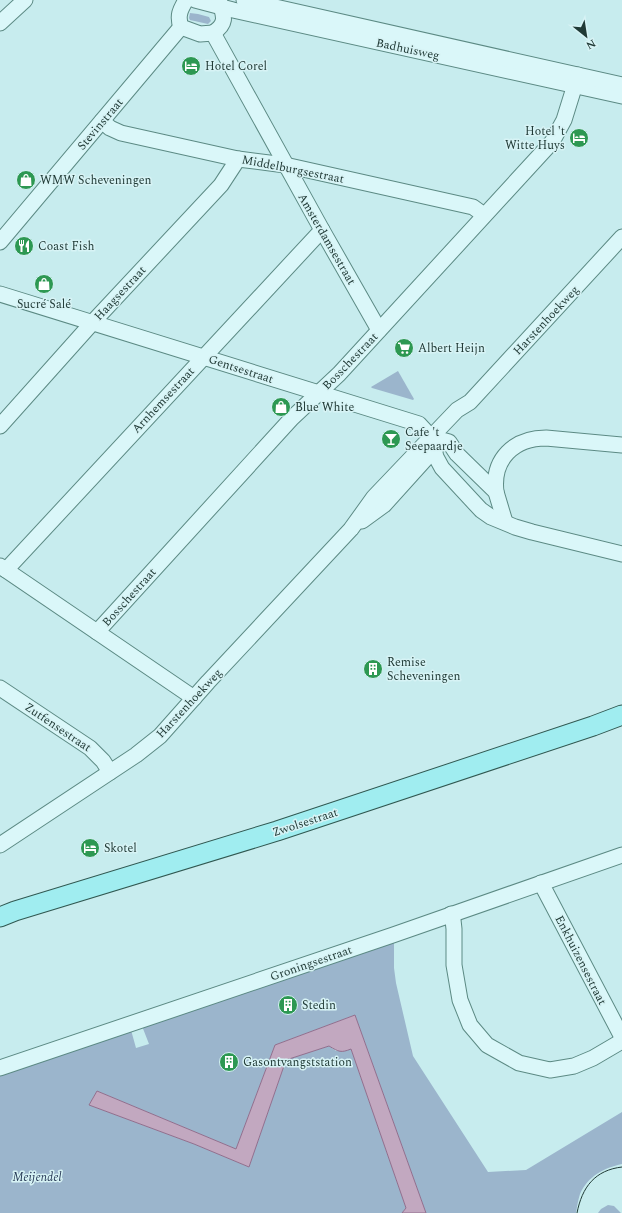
<svg xmlns="http://www.w3.org/2000/svg" width="622" height="1213" font-family="Spectral,serif">
  <rect width="100%" height="100%" fill="#c7ecee"/>
  <g fill="#9bb5cc">
    <polygon points="190,13 198,14 209,17 211,21 208,24 190,20 189,18"/>
    <polygon points="398,371 414,399 413,400 372,388 371,387"/>
    <path d="M 394,942 L 394,968 L 396,983 L 413,1056 L 488,1172 L 526,1170 L 622,1112 L 622,1164 C 604,1168 588,1176 580,1194 C 578,1200 577,1207 576,1213 L 426,1213 L 355,1015 L 275,1045 L 236,1149 L 97,1091 L 89,1105 L 194,1144 L 249,1167 L 286,1060 L 329,1046 L 336,1051 L 351,1049 L 406,1208 L 402,1213 L 0,1213 L 0,1073 L 131,1030 L 136,1048 L 149,1044 L 142,1026 Z"/>
    <polygon points="608,1205 614,1206 621,1213 598,1213 601,1209"/>
  </g>
  <path fill="#c2a8c0" stroke="#916e8d" d="M 355,1015 L 426,1213 L 402,1213 L 406,1208 L 351,1049 C 341,1053 339,1052 329,1046 L 286,1060 L 249,1167 L 194,1144 L 89,1105 L 97,1091 L 236,1149 L 275,1045 Z"/>
  <g fill="none" stroke-linecap="round" stroke-linejoin="round">
    <g stroke="#5c8a84" stroke-width="17">
      <g id="minor">
        <polyline points="195,0 233,10 622,96"/>
        <polyline points="244,0 622,85"/>
        <polyline points="0,23 25,0"/>
        <polyline points="181,27 200,34 213,33"/>
        <path d="M 181,27 C 177,16 180,10 186,0"/>
        <polyline points="213,33 322,230 379,330"/>
        <path d="M 213,33 C 228,23 224,16 219,0"/>
        <polyline points="102,121 110,128 121,133 238,159 285,165 473,207 484,215"/>
        <polyline points="0,242 181,27"/>
        <polyline points="0,294 419,424 431,437 436,457 442,468 481,510 491,517 515,527 532,532 622,554"/>
        <polyline points="0,426 93,322 221,185 238,159"/>
        <polyline points="431,437 449,442 457,454 496,492 505,522"/>
        <path d="M 496,492 C 492,459 514,438 546,438 L 622,445"/>
        <polyline points="362,521 384,505 439,444"/>
        <polyline points="0,566 194,698"/>
        <polyline points="6,570 322,230"/>
        <polyline points="97,632 292,418 339,374 552,142 564,120 578,75"/>
        <polyline points="0,688 90,748 103,761 110,772"/>
        <polyline points="0,845 136,755 160,736 208,682 351,529 374,497 457,410 470,402 622,237"/>
        <polyline points="541,883 622,1037"/>
        <polyline points="451,914 453,920 454,929 454,965 460,1000 470,1025 487,1045 519,1063 550,1070 574,1066 593,1058 622,1041"/>
        <polyline points="0,1068 393,935 622,855"/>
      </g>
    </g>
    <g stroke="#305851" stroke-width="21">
      <polyline id="major" points="0,917 15,911 277,831 593,726 622,715"/>
    </g>
    <use href="#minor" stroke="#daf7f9" stroke-width="15"/>
    <use href="#major" stroke="#a0edf0" stroke-width="19"/>
    <path stroke="#203a36" stroke-width="1" d="M 577,1213 C 582,1187 595,1170 622,1167"/>
  </g>
  <defs>
    <g id="hotel-disc" transform="scale(1)"><circle r="9.5" fill="#2d9852" stroke="#d7f3f5"/><path d="M-6-4.5h1.5V1H6V5H4.5V3h-9V5H-6ZM-4 0a1.8 1.8 0 1 1 3.6 0ZM.5 0V-2.5h3Q6-2.5 6 0Z" fill="#fff"/></g>
    <g id="shop-disc" transform="scale(1)"><circle r="9.5" fill="#2d9852" stroke="#d7f3f5"/><path d="M-5-2.5h2.3a2.7 3.5 0 0 1 5.4 0H5L5.5 6h-11ZM-1.5-2.5h3a1.5 2.3 0 0 0-3 0Z" fill="#fff"/></g>
    <g id="restaurant-disc" transform="scale(1)"><circle r="9.5" fill="#2d9852" stroke="#d7f3f5"/><path d="M-5-6h1v4h1v-4h1v4h1v-4h1v5L-1.5 .5V6h-2V.5L-5-1ZM5-6V6H3V1.5H1.5Q1.5-4 5-6Z" fill="#fff"/></g>
    <g id="supermarket-disc" transform="scale(1)"><circle r="9.5" fill="#2d9852" stroke="#d7f3f5"/><path d="M-6-5.5h2.5l.6 2H6L4.5 2H-2.5L-4.4-4H-6ZM-1.5 3.2a1.3 1.3 0 1 0 .1 0ZM3 3.2a1.3 1.3 0 1 0 .1 0Z" fill="#fff"/></g>
    <g id="bar-disc" transform="scale(1)"><circle r="9.5" fill="#2d9852" stroke="#d7f3f5"/><path d="M-6-5H6L.8 .8V4.5H3.5V6h-7V4.5H-.8V.8Z" fill="#fff"/></g>
    <g id="building-disc" transform="scale(1)"><circle r="9.5" fill="#2d9852" stroke="#d7f3f5"/><path d="M-4-6H4V6H1V3H-1V6H-4ZM-2.5-4.3h1.7v1.8h-1.7ZM.8-4.3h1.7v1.8H.8ZM-2.5-1h1.7V.8h-1.7ZM.8-1h1.7V.8H.8Z" fill="#fff"/></g>
  </defs>
  <g fill-rule="evenodd">
    <use href="#hotel-disc" x="191" y="66"/>
    <use href="#hotel-disc" x="579" y="138"/>
    <use href="#shop-disc" x="26" y="180"/>
    <use href="#restaurant-disc" x="24" y="246"/>
    <use href="#shop-disc" x="44" y="284"/>
    <use href="#supermarket-disc" x="404" y="348"/>
    <use href="#shop-disc" x="281" y="407"/>
    <use href="#bar-disc" x="391" y="439"/>
    <use href="#building-disc" x="373" y="669"/>
    <use href="#hotel-disc" x="90" y="848"/>
    <use href="#building-disc" x="288" y="1005"/>
    <use href="#building-disc" x="229" y="1062"/>
  </g>
  <g text-anchor="middle" stroke-width="3" stroke-linejoin="round" paint-order="stroke">
    <g font-size="12" fill="#203a36" stroke="#d7f3f5">
      <text transform="translate(408 49) rotate(12)" y="4">Badhuisweg</text>
      <text transform="translate(100 124) rotate(-50)" y="4">Stevinstraat</text>
      <text transform="translate(293 169) rotate(11)" y="4">Middelburgsestraat</text>
      <text transform="translate(327 239) rotate(60)" y="4">Amsterdamsestraat</text>
      <text transform="translate(120 293) rotate(-47)" y="4">Haagsestraat</text>
      <text transform="translate(546 320) rotate(-47)" y="4">Harstenhoekweg</text>
      <text transform="translate(350 361) rotate(-46)" y="4">Bosschestraat</text>
      <text transform="translate(241 369) rotate(18)" y="4">Gentsestraat</text>
      <text transform="translate(163 400) rotate(-47)" y="4">Arnhemsestraat</text>
      <text transform="translate(129 597) rotate(-48)" y="4">Bosschestraat</text>
      <text transform="translate(189 703) rotate(-47)" y="4">Harstenhoekweg</text>
      <text transform="translate(58 727) rotate(34)" y="4">Zutfensestraat</text>
      <text transform="translate(305 822) rotate(-18)" y="4">Zwolsestraat</text>
      <text transform="translate(581 960) rotate(63)" y="4">Enkhuizensestraat</text>
      <text transform="translate(311 963) rotate(-19)" y="4">Groningsestraat</text>
    </g>
    <g font-size="12" fill="#203a36" stroke="#d7f3f5" text-anchor="start">
      <text x="205" y="70">Hotel Corel</text>
      <text x="565" y="135" text-anchor="end">Hotel 't<tspan x="565" dy="14">Witte Huys</tspan></text>
      <text x="40" y="184">WMW Scheveningen</text>
      <text x="38" y="250">Coast Fish</text>
      <text x="44" y="308" text-anchor="middle">Sucré Salé</text>
      <text x="418" y="352">Albert Heijn</text>
      <text x="295" y="411">Blue White</text>
      <text x="405" y="436">Cafe 't<tspan x="405" dy="14">Seepaardje</tspan></text>
      <text x="387" y="666">Remise<tspan x="387" dy="14">Scheveningen</tspan></text>
      <text x="104" y="852">Skotel</text>
      <text x="302" y="1009">Stedin</text>
      <text x="243" y="1066">Gasontvangststation</text>
    </g>
    <g font-size="12" font-style="italic" fill="#273956" stroke="#d7f3f5">
      <text x="37" y="1181">Meijendel</text>
    </g>
  </g>
  <g transform="translate(586 36) rotate(150)" stroke="#d7f3f5" stroke-width="3" paint-order="stroke">
  <path d="M0-3L7 15L0 10L-7 15Z" fill="#203a36"/>
  <text y="-6" font-size="11" font-weight="bold" text-anchor="middle" fill="#203a36">N</text>
  </g>
</svg>
